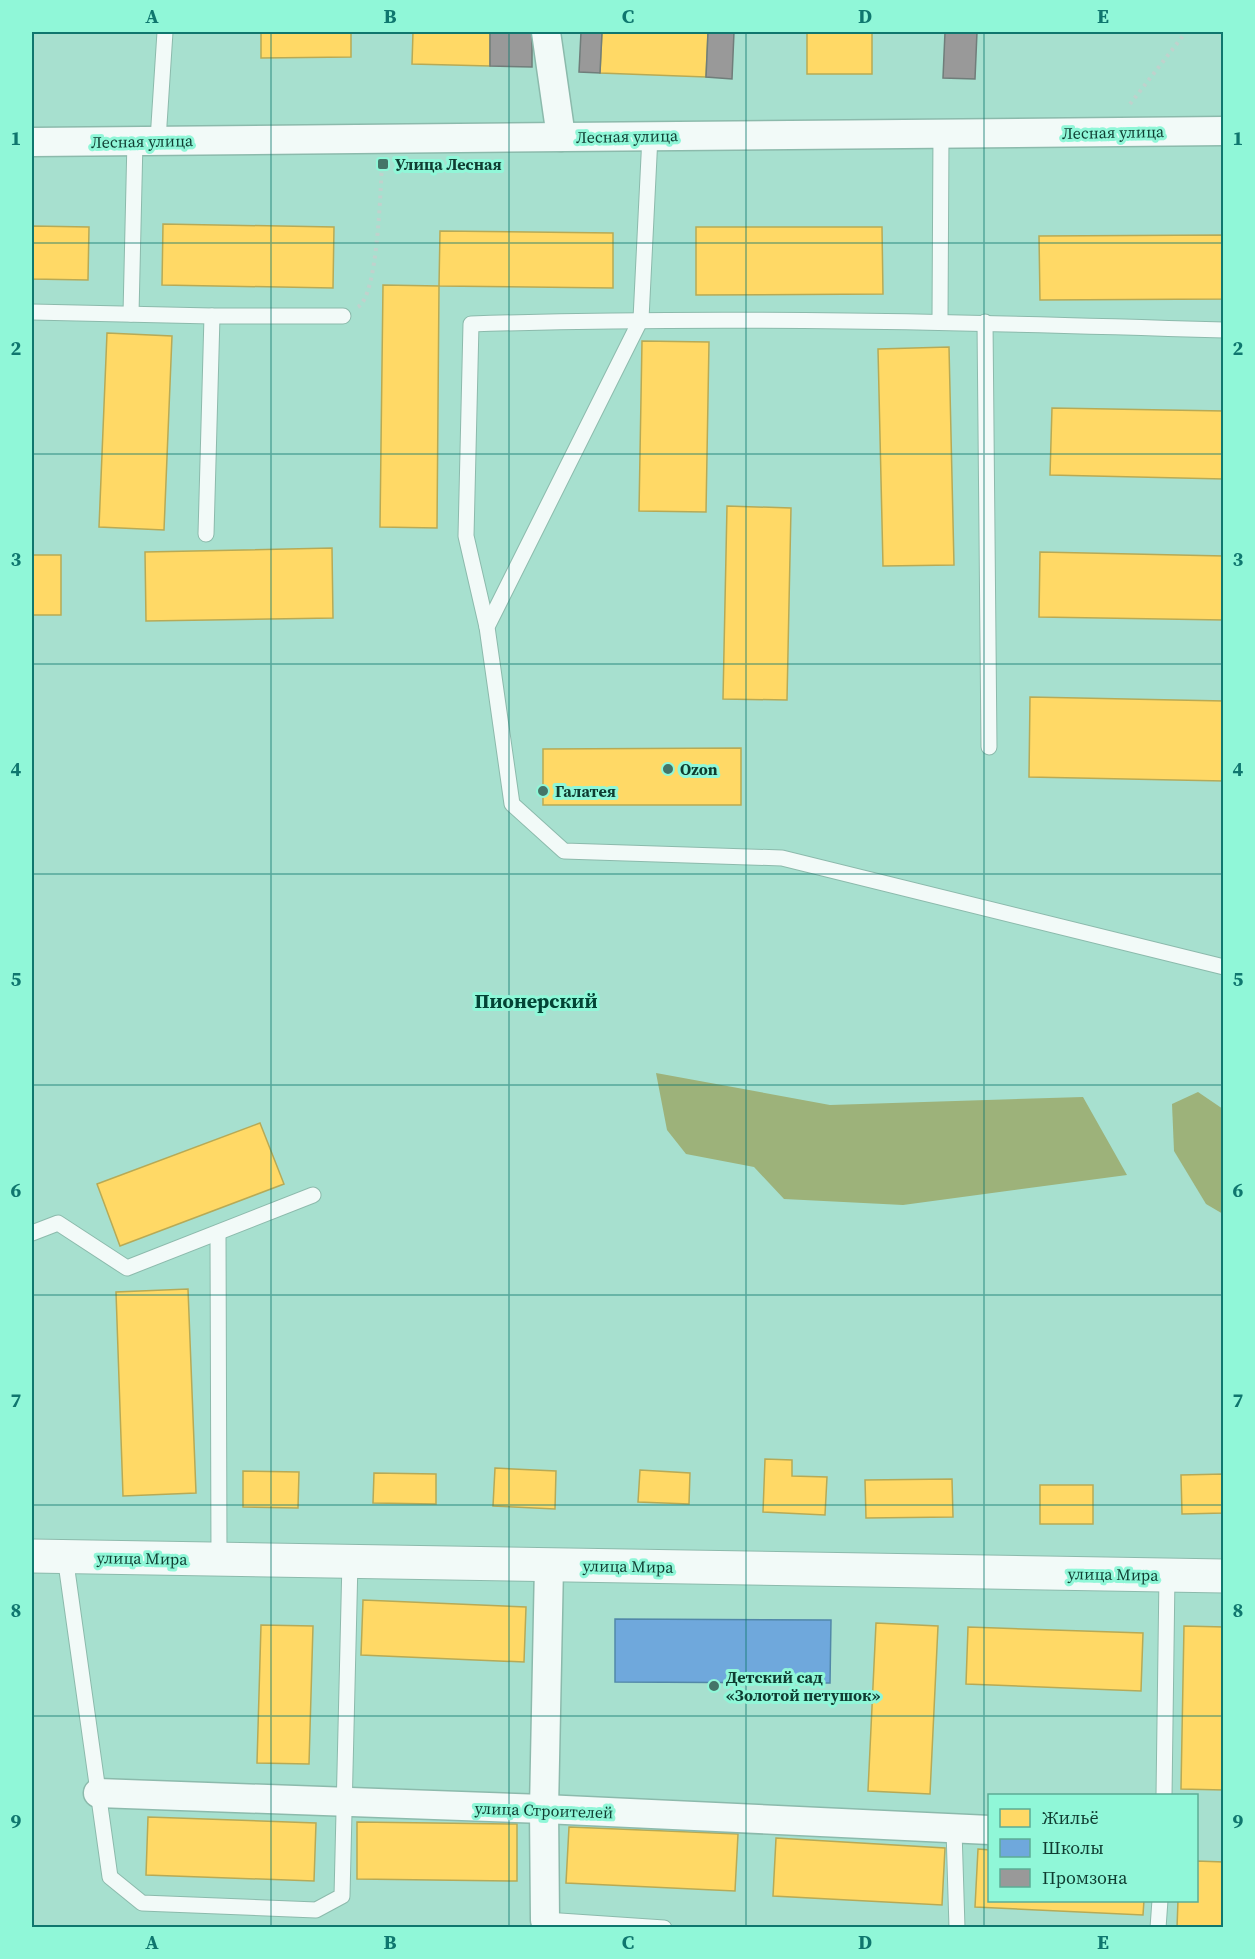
<svg xmlns="http://www.w3.org/2000/svg" width="1255" height="1959" font-family="'Source Serif 4',serif">
  <rect width="100%" height="100%" fill="#a7e0cf"/>
  <g fill="#9db27a">
    <polygon points="656,1073 830,1105 1083,1097 1127,1175 903,1205 784,1199 754,1167 686,1154 667,1130"/>
    <polygon points="1198,1092 1223,1109 1223,1214 1206,1204 1174,1151 1172,1104"/>
  </g>
  <g fill="#ffd966" stroke="#b7aa56" stroke-width="1.5">
    <polygon points="261,32 351,32 351,57 261,58"/>
    <polygon points="413,32 490,32 490,66 412,64"/>
    <polygon points="602,32 708,32 706,77 600,73"/>
    <rect x="807" y="32" width="65" height="42"/>
    <polygon points="163,224 334,227 333,288 162,285"/>
    <polygon points="32,226 89,227 88,280 32,279"/>
    <polygon points="696,227 882,227 883,294 696,295"/>
    <polygon points="440,231 613,233 613,288 439,286"/>
    <polygon points="1224,235 1224,299 1040,300 1039,236"/>
    <polygon points="383,285 439,286 437,528 380,527"/>
    <polygon points="107,333 172,336 164,530 99,527"/>
    <polygon points="642,341 709,342 706,512 639,511"/>
    <polygon points="949,347 954,565 883,566 878,349"/>
    <polygon points="1052,408 1224,411 1224,479 1050,475"/>
    <polygon points="727,506 791,508 787,700 723,699"/>
    <polygon points="332,548 333,618 146,621 145,552"/>
    <polygon points="1040,552 1224,556 1224,620 1039,617"/>
    <rect x="32" y="555" width="29" height="60"/>
    <polygon points="1030,697 1224,701 1224,781 1029,777"/>
    <polygon points="741,748 741,805 543,805 543,749"/>
    <polygon points="260,1123 284,1184 120,1246 97,1184"/>
    <polygon points="188,1289 196,1493 123,1496 116,1292"/>
    <polygon points="765,1459 792,1460 792,1476 827,1477 825,1515 763,1512"/>
    <polygon points="495,1468 556,1471 555,1509 493,1506"/>
    <polygon points="640,1470 690,1473 689,1504 638,1502"/>
    <polygon points="243,1471 299,1472 298,1508 243,1507"/>
    <polygon points="374,1473 436,1474 436,1504 373,1503"/>
    <polygon points="1224,1474 1224,1513 1182,1514 1181,1475"/>
    <polygon points="952,1479 953,1517 866,1518 865,1480"/>
    <rect x="1040" y="1485" width="53" height="39"/>
    <polygon points="363,1600 526,1607 524,1662 361,1655"/>
    <polygon points="876,1623 938,1626 930,1794 868,1791"/>
    <polygon points="261,1625 313,1626 309,1764 257,1763"/>
    <polygon points="1184,1626 1224,1627 1224,1790 1181,1789"/>
    <polygon points="968,1627 1143,1633 1141,1691 966,1684"/>
    <polygon points="148,1817 316,1823 314,1881 146,1875"/>
    <polygon points="357,1822 517,1824 517,1881 357,1879"/>
    <polygon points="569,1827 738,1834 735,1891 566,1883"/>
    <polygon points="776,1838 945,1848 942,1905 773,1896"/>
    <polygon points="978,1849 990,1850 990,1900 1144,1900 1143,1915 975,1907"/>
    <polygon points="1196,1861 1224,1862 1224,1928 1177,1928 1178,1900 1196,1900"/>
  </g>
  <polygon fill="#6fa8dc" stroke="#5288a9" stroke-width="1.5" points="615,1619 831,1620 830,1683 615,1682"/>
  <g fill="#999" stroke="#707d7a" stroke-width="1.5">
    <polygon points="490,32 532,32 532,67 490,66"/>
    <polygon points="581,32 602,32 600,73 579,72"/>
    <polygon points="708,32 734,32 732,79 706,77"/>
    <polygon points="945,32 977,32 975,79 943,78"/>
  </g>
  <g fill="none" stroke-linecap="round" stroke-linejoin="round">
    <g stroke="#8cbaac" stroke-width="17">
      <g id="lane">
        <polyline points="650,136 641,319 487,627 512,804 564,851 782,858 1224,967"/>
        <polyline points="158,140 165,32"/>
        <polyline points="32,312 212,316 343,316"/>
        <polyline points="131,314 135,140"/>
        <polyline points="940,320 941,133"/>
        <polyline points="985,322 989,747"/>
        <polyline points="206,534 212,316"/>
        <path d="M 487,627 L 466,536 L 471,324 C 722,316 972,322 1224,330"/>
        <polyline points="32,1233 58,1223 127,1268 313,1195"/>
        <polyline points="218,1233 219,1559"/>
        <polyline points="65,1556 110,1877 142,1903 316,1910 342,1896 350,1561"/>
        <polyline points="1164,1796 1167,1575"/>
        <polyline points="954,1830 957,1928"/>
        <polyline points="545,1920 664,1928"/>
        <polyline points="1158,1928 1160,1900"/>
      </g>
    </g>
    <g stroke="#8cbaac" stroke-width="31">
      <g id="street">
        <polyline points="546,32 561,137"/>
        <polyline points="32,142 1224,131"/>
        <polyline points="98,1793 544,1809 990,1830"/>
        <polyline points="545,1920 544,1809 549,1565"/>
      </g>
    </g>
    <g stroke="#8cbaac" stroke-width="35">
      <polyline id="secondary" points="32,1556 1224,1576"/>
    </g>
    <g stroke="#c0d2cd" stroke-width="4" stroke-dasharray="3 4.5" stroke-linecap="butt">
      <polyline points="1130,104 1186,32"/>
      <path d="M 358,307 C 378,295 380,192 382,166"/>
    </g>
    <use href="#lane" stroke="#f2faf8" stroke-width="15"/>
    <use href="#street" stroke="#f2faf8" stroke-width="28"/>
    <use href="#secondary" stroke="#f2faf8" stroke-width="33"/>
  </g>
  <path fill="none" stroke="#0f766e" stroke-width="1.5" stroke-opacity="0.55" d="M 271,32 L 271,1928M 509,32 L 509,1928M 746,32 L 746,1928M 984,32 L 984,1928M 32,243 L 1224,243M 32,454 L 1224,454M 32,664 L 1224,664M 32,874 L 1224,874M 32,1085 L 1224,1085M 32,1295 L 1224,1295M 32,1505 L 1224,1505M 32,1716 L 1224,1716"/>
  <g fill="#447568" stroke="#90f7d8" stroke-width="2">
    <rect x="377" y="158" width="12" height="12" rx="3"/>
    <circle cx="668" cy="769" r="6"/>
    <circle cx="543" cy="791" r="6"/>
    <circle cx="714" cy="1686" r="6"/>
  </g>
  <g text-anchor="middle" stroke-width="6" stroke-linejoin="round" paint-order="stroke">
    <g font-size="16" fill="#0f3c31" stroke="#90f7d8">
      <text transform="translate(1113 132) rotate(-1)" y="6">Лесная улица</text>
      <text transform="translate(627 136) rotate(-1)" y="6">Лесная улица</text>
      <text transform="translate(142 141) rotate(-1)" y="6">Лесная улица</text>
      <text transform="translate(142 1558) rotate(1)" y="6">улица Мира</text>
      <text transform="translate(628 1566) rotate(1)" y="6">улица Мира</text>
      <text transform="translate(1113 1574) rotate(1)" y="6">улица Мира</text>
      <text transform="translate(544 1810) rotate(2)" y="6">улица Строителей</text>
    </g>
    <g font-size="16" font-weight="bold" fill="#0f3c31" stroke="#90f7d8" text-anchor="start">
      <text x="395" y="170">Улица Лесная</text>
      <text x="680" y="775">Ozon</text>
      <text x="555" y="797">Галатея</text>
      <text x="726" y="1683">Детский сад<tspan x="726" dy="18">«Золотой петушок»</tspan></text>
    </g>
    <g font-size="20" font-weight="bold" fill="#034335" stroke="#90f7d8">
      <text x="536" y="1008">Пионерский</text>
    </g>
  </g>
  <rect width="1255" height="1959" fill="none" stroke="#90f7d8" stroke-width="66"/>
  <rect x="988" y="1794" width="210" height="108" fill="#90f7d8" stroke="#5cac95" stroke-width="1.5"/>
  <rect x="1000" y="1809" width="30" height="18" fill="#ffd966" stroke="#5cac95" stroke-width="1.5"/>
  <text x="1042" y="1824" font-size="18" fill="#0f3c31">Жильё</text>
  <rect x="1000" y="1839" width="30" height="18" fill="#6fa8dc" stroke="#5cac95" stroke-width="1.5"/>
  <text x="1042" y="1854" font-size="18" fill="#0f3c31">Школы</text>
  <rect x="1000" y="1869" width="30" height="18" fill="#999999" stroke="#5cac95" stroke-width="1.5"/>
  <text x="1042" y="1884" font-size="18" fill="#0f3c31">Промзона</text>
  <rect x="33" y="33" width="1189" height="1893" fill="none" stroke="#0f766e" stroke-width="2"/>
  <g font-size="20" text-anchor="middle" font-weight="bold" fill="#0f766e">
    <text x="152" y="23">A</text>
    <text x="390" y="23">B</text>
    <text x="628" y="23">C</text>
    <text x="865" y="23">D</text>
    <text x="1103" y="23">E</text>
    <text x="16" y="145">1</text>
    <text x="1238" y="145">1</text>
    <text x="16" y="355">2</text>
    <text x="1238" y="355">2</text>
    <text x="16" y="566">3</text>
    <text x="1238" y="566">3</text>
    <text x="16" y="776">4</text>
    <text x="1238" y="776">4</text>
    <text x="16" y="986">5</text>
    <text x="1238" y="986">5</text>
    <text x="16" y="1197">6</text>
    <text x="1238" y="1197">6</text>
    <text x="16" y="1407">7</text>
    <text x="1238" y="1407">7</text>
    <text x="16" y="1617">8</text>
    <text x="1238" y="1617">8</text>
    <text x="16" y="1828">9</text>
    <text x="1238" y="1828">9</text>
    <text x="152" y="1949">A</text>
    <text x="390" y="1949">B</text>
    <text x="628" y="1949">C</text>
    <text x="865" y="1949">D</text>
    <text x="1103" y="1949">E</text>
  </g>
</svg>
